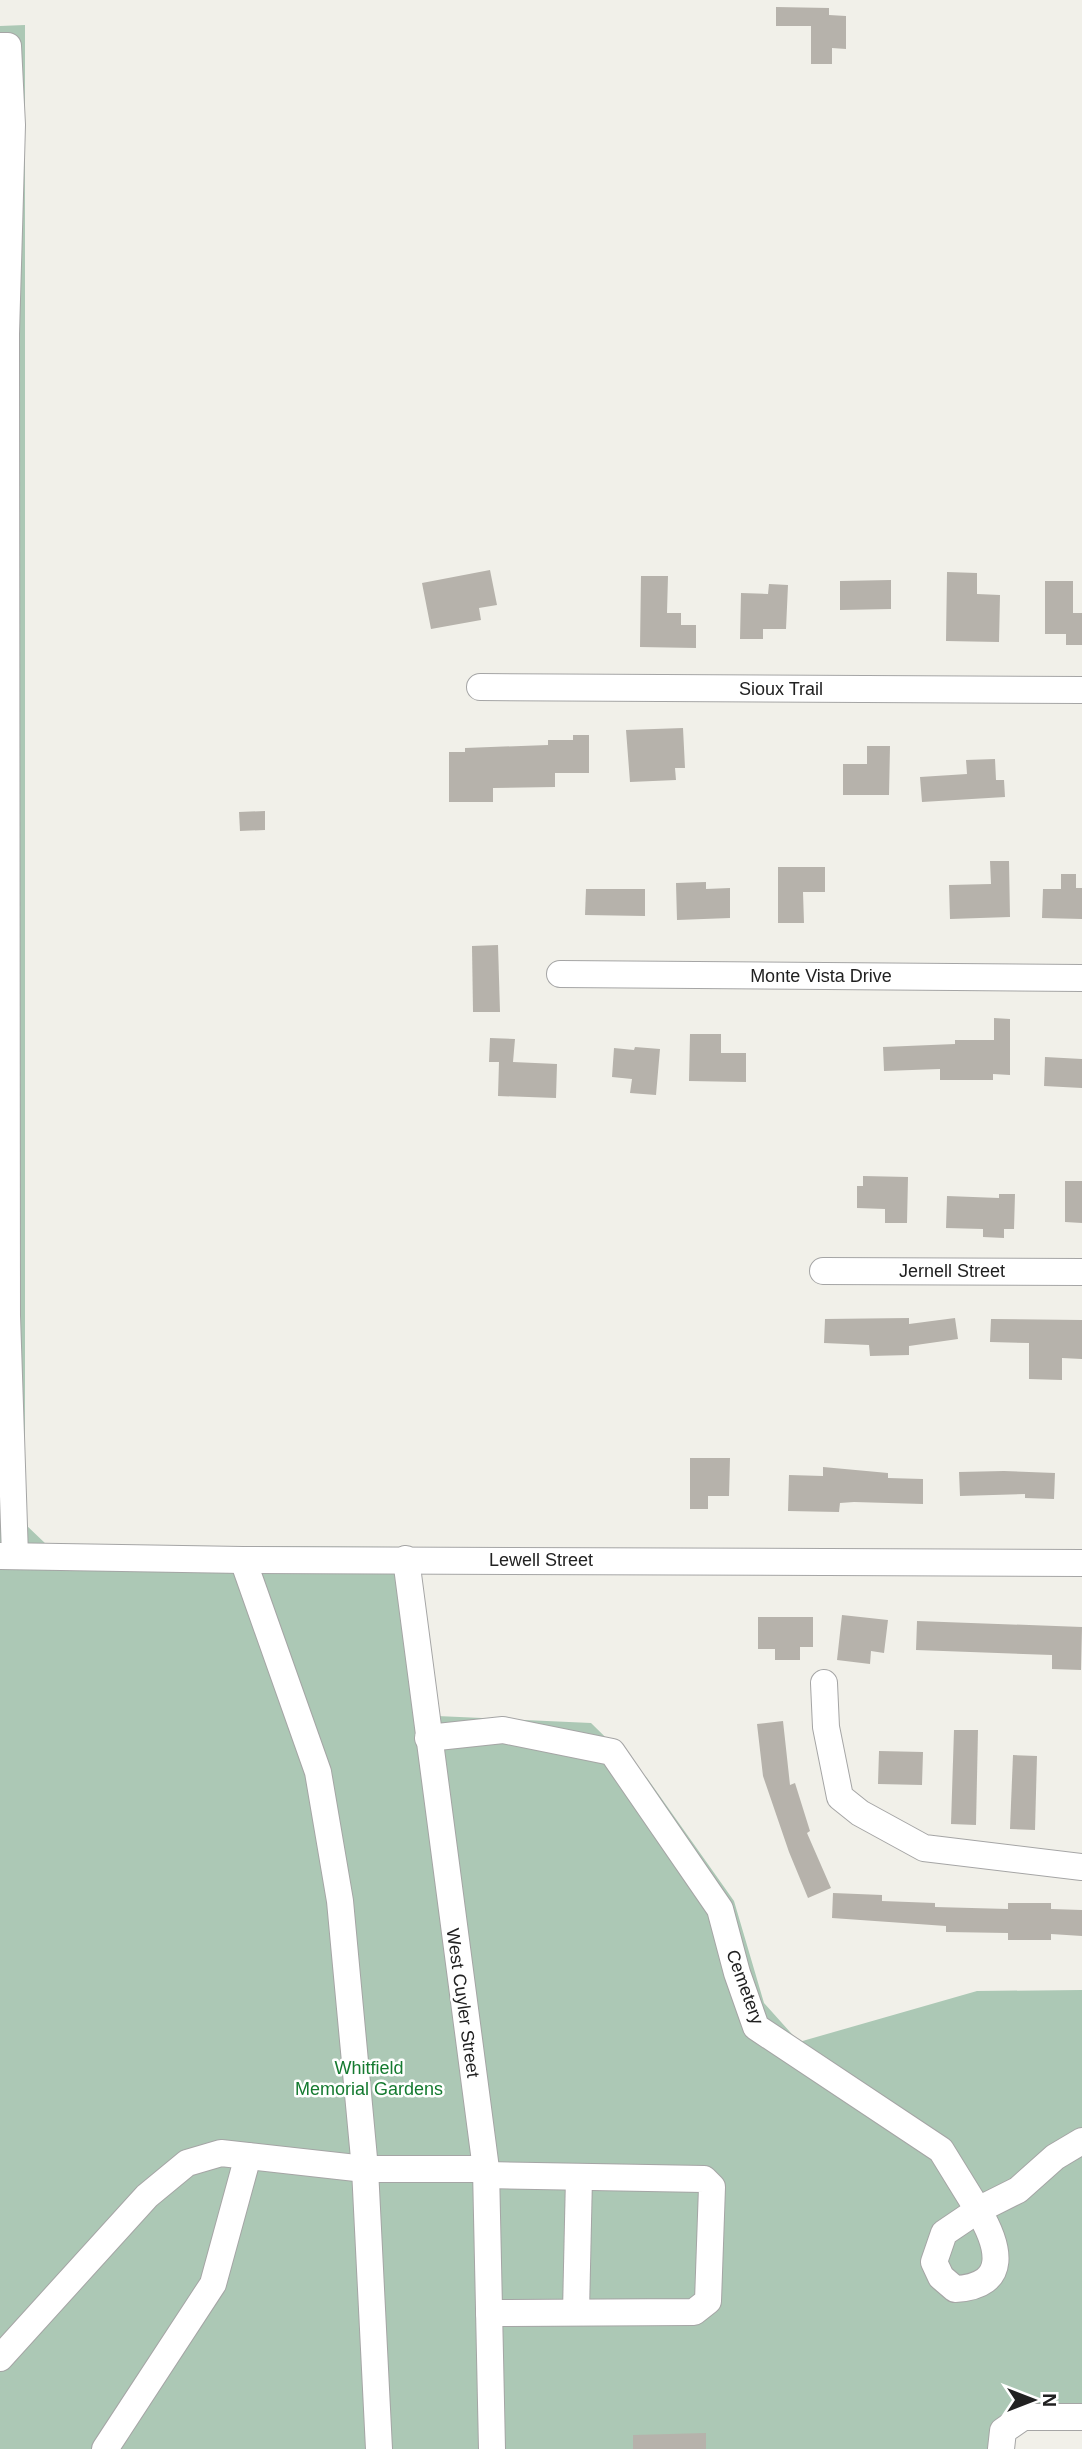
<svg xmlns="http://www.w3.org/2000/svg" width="1082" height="2449" font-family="Arial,sans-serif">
  <rect width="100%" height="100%" fill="#f1f0e9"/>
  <polygon fill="#acc8b5" points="25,25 25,1524 47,1545 414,1547 437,1716 591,1723 647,1778 734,1901 764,2003 799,2042 977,1991 1082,1990 1082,2407 1038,2407 991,2449 0,2449 0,26"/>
  <g fill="#b6b2ab">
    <polygon points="776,7 829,8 829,15 846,16 846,49 832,48 832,64 811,64 811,26 776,26"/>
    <polygon points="490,570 497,605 479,608 481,620 431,629 422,583"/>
    <polygon points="947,572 977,573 977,594 1000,595 999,642 946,641"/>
    <polygon points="641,576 668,576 667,613 681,613 681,625 696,625 696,648 640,647"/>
    <polygon points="891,580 891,609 840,610 840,581"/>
    <polygon points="1045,581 1073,581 1073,613 1082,613 1082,645 1066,645 1066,634 1045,634"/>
    <polygon points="769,584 788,585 786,629 763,629 763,639 740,639 741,593 768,594"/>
    <polygon points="683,728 685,768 675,768 676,780 630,782 626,730"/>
    <polygon points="573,735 589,735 589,773 555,773 555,787 493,788 493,802 449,802 449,752 465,752 465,748 548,745 548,740 573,740"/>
    <polygon points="867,746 890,746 889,795 843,795 843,764 867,764"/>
    <polygon points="995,759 996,780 1004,780 1005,797 922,802 920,777 967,774 966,760"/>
    <polygon points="265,811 265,830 240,831 239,812"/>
    <polygon points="990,861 1009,861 1010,917 950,919 949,885 991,884"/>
    <polygon points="778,867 825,867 825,892 803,892 804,923 778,923"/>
    <polygon points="1061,874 1076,874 1076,888 1082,888 1082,919 1042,918 1043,889 1061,889"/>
    <polygon points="706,882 706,889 730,888 730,918 677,920 676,883"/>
    <polygon points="586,889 645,889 645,916 585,915"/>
    <polygon points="498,945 500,1012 473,1012 472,946"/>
    <polygon points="994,1018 1010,1019 1010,1075 993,1074 993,1080 940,1080 940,1069 884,1071 883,1047 955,1044 955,1040 994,1040"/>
    <polygon points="690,1034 721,1034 721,1053 746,1053 746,1082 689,1081"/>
    <polygon points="490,1038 515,1039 513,1062 557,1064 556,1098 498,1096 499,1062 489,1062"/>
    <polygon points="635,1047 660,1049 656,1095 630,1093 632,1079 612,1077 614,1048 634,1050"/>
    <polygon points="1045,1057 1082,1059 1082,1088 1044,1086"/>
    <polygon points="863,1176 908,1177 907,1223 885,1223 885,1209 857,1208 857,1186 863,1186"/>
    <polygon points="1065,1181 1082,1181 1082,1223 1065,1222"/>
    <polygon points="999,1194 1015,1194 1014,1229 1004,1229 1004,1238 983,1237 983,1229 946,1228 947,1196 999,1198"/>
    <polygon points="909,1318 909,1324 955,1318 958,1339 909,1346 909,1355 870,1356 869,1345 824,1343 825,1319"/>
    <polygon points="991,1319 1082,1320 1082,1359 1062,1358 1062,1380 1029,1379 1029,1343 990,1342"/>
    <polygon points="690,1458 730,1458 729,1496 708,1496 708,1509 690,1509"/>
    <polygon points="823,1467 888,1473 888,1478 923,1479 923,1504 854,1502 840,1503 839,1512 788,1511 789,1475 823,1476"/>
    <polygon points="1004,1471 1055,1473 1054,1499 1025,1498 1025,1494 960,1496 959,1472"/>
    <polygon points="842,1615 888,1620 884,1653 871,1651 870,1664 837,1660"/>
    <polygon points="758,1617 813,1617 813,1647 800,1647 800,1660 775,1660 775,1649 758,1649"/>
    <polygon points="917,1621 1082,1627 1081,1670 1052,1669 1052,1655 916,1650"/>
    <polygon points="783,1721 790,1785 795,1783 810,1831 807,1833 831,1888 808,1898 789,1852 763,1776 757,1724"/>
    <polygon points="954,1730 978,1730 976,1825 951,1824"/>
    <polygon points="879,1751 923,1752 922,1785 878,1784"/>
    <polygon points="1013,1755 1037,1756 1035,1830 1010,1829"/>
    <polygon points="833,1893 882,1895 882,1901 935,1903 935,1907 1008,1909 1008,1903 1051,1903 1051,1909 1082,1910 1082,1936 1051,1934 1051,1940 1008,1940 1008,1933 946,1932 946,1926 832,1918"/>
    <polygon points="706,2433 706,2449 633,2449 633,2435"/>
  </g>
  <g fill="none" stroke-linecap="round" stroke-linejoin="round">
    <g stroke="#a5a5a5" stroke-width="28">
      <g id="minor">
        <polyline points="0,46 8,46 12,125 6,334 7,1316 15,1556"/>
        <polyline points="480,687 1082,690"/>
        <polyline points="560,974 1082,978"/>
        <polyline points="823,1271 1082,1272"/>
        <polyline points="0,1556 243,1560 1082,1563"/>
        <polyline points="406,1559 486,2169 492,2449"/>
        <polyline points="243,1560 318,1772 340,1901 365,2169 379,2449"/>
        <polyline points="824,1683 826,1727 840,1797 860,1813 924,1848 1082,1867"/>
        <polyline points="428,1738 503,1730 612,1752 720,1909 737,1973 756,2027 941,2150 978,2210 1018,2190 1055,2157 1082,2141"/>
        <polyline points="486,2175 704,2179 712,2187 708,2301 694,2312 489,2313"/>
        <path d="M 978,2210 C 999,2245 1011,2286 955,2289 L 941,2277 L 934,2262 L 944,2233 Z"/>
        <polyline points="576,2312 579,2177"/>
        <polyline points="0,2358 147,2196 187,2163 221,2153 365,2169 486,2169"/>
        <polyline points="105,2449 213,2284 248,2156"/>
        <polyline points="1001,2449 1003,2431 1023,2417 1082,2417"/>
      </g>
    </g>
    <use href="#minor" stroke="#fff" stroke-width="26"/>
  </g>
  <g text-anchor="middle" stroke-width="5" stroke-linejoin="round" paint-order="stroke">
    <g font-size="18" fill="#212121" stroke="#fff">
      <text x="781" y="695">Sioux Trail</text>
      <text x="821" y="982">Monte Vista Drive</text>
      <text x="952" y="1277">Jernell Street</text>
      <text x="541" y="1566">Lewell Street</text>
      <text transform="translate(745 1987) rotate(70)" y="6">Cemetery</text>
      <text transform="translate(463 2003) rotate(82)" y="6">West Cuyler Street</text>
    </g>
    <g font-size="18" fill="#157a30" stroke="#fff">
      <text x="369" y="2074">Whitfield<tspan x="369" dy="21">Memorial Gardens</tspan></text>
    </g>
  </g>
  <g transform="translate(1033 2400) rotate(90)" stroke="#ffffff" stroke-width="5" paint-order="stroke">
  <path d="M0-5L12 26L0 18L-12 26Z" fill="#212121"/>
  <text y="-10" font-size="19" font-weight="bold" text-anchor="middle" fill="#212121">N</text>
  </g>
</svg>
